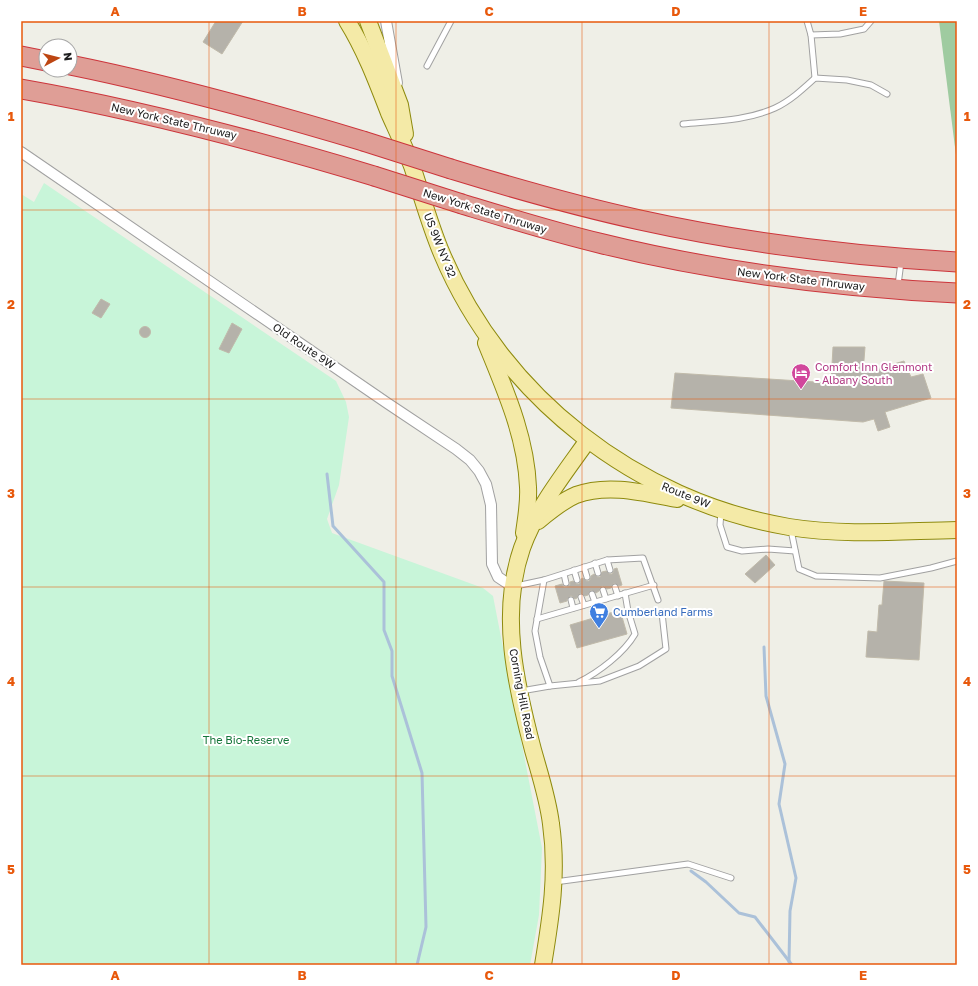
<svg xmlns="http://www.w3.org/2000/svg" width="978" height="986" font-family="'Golos Text',sans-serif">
  <rect width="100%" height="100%" fill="#efefe7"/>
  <polygon fill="#9fcba0" points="939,21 957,21 957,163"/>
  <polygon fill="#c8f5d9" points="44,183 336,381 346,402 349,417 339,485 327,519 332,533 483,588 493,596 542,848 539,915 530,965 21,965 21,194 34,202"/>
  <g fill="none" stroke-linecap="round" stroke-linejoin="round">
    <g stroke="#abc1d9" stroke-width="3">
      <polyline points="327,474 333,526 384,582 384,630 392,651 392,676 422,773 426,927 417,965"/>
      <polyline points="764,647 766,696 785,764 779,804 796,878 790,911 789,962"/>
      <polyline points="691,871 706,882 739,913 755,917 792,965"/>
    </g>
  </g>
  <g fill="#b5b2aa" stroke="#c0baaa">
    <polygon points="216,21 243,21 222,54 203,42"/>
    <polygon points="101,299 110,304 101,318 92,313"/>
    <polygon points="232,323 242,329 229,353 219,349"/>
    <circle cx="145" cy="332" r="5.5"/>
    <polygon points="833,347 865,347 863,373 904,361 911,377 923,374 931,398 885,412 890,427 878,431 874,419 863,422 671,408 675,373 831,383"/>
    <polygon points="766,555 775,565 755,583 745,574"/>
    <polygon points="617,568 622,585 619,586 614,583 612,585 611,588 607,589 605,587 602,586 600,588 599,591 596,593 591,590 589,592 588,595 585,596 583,594 580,593 578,595 577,598 575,599 572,596 570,596 567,599 567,601 560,603 555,586 562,584 564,587 567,587 570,585 570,582 573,581 576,584 579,584 581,581 581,579 583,578 586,581 589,581 591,578 591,576 594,574 597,577 600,577 602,572 606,571 609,574 612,574 614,571 614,569"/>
    <polygon points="884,581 924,583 919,660 866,657 868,631 877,632 879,605 882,605"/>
    <polygon points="620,610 627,634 577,648 570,625"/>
  </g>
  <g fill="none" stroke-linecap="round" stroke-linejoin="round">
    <g stroke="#a1a1a1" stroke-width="7">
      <g id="lane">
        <polyline points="807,21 811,35 840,34 864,29 871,21"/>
        <polyline points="811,35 815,78"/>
        <polyline points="427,66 451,21"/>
        <path d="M 683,124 C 715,121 746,121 775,108 C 790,101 803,89 815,78 L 847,80 L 871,85 L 887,94"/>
        <polyline points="898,285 901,262"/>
        <polyline points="721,512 720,525 727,547 742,551 768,549 795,551"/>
        <polyline points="791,530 799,569 816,576 880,578 931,568 957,561"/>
        <polyline points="607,560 610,570"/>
        <polyline points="595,563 598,573"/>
        <polyline points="584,567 587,577"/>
        <polyline points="574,570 577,580"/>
        <polyline points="564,574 566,583"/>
        <polyline points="544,580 535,631 540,657 550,686"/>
        <polyline points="516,586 544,580 607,560 643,558 658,600"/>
        <polyline points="615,587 618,596"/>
        <polyline points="603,590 606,599"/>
        <polyline points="592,594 595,602"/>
        <polyline points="581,597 584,605"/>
        <polyline points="571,600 573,608"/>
        <polyline points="537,619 654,585"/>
        <path d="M 579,682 C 599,672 624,653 635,634 L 628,611 L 625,593"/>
        <polyline points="521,691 550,686 600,681 639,666 666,649 662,613"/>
        <polyline points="555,882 688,864 731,878"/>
      </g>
    </g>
    <g stroke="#a1a1a1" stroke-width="12">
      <g id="street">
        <polyline points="386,21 397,83"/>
        <polyline points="21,152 387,403 456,449 470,460 479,471 486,484 491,505 492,564 498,577 513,587"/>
      </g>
    </g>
    <g stroke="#8e8a0d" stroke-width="18">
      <g id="primary">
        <path d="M 347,21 C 365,50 377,82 389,113 C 397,131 405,148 412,166 C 422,196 430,226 442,254 C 502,397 637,501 789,527 C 845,536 901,531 957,530"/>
        <polyline points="368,21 400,105 405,134"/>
        <path d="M 486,343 C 505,390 526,436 528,487 C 529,503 526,518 524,533"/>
        <path d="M 538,521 C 550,511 562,501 576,495 C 608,483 645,493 677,499"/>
        <path d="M 543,965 C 551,917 558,873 551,824 C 548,799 540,775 533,750 C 516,685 499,614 522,548 C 536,509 564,474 588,440"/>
      </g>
    </g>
    <g stroke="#cc353b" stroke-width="21">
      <g id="highway">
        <polyline points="21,56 46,61"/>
        <path d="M 70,65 C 169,85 266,112 363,141"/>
        <path d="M 21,89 C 141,110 258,141 374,176"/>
        <path d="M 451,169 C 513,188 576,206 640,220 C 744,243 850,256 957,262"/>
        <path d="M 462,204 C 508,218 553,232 599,243 C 716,272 836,287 957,293"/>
      </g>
    </g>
    <use href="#lane" stroke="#fff" stroke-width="5"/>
    <use href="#street" stroke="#fff" stroke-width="10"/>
    <use href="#primary" stroke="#f4eaa7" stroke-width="16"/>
    <use href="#highway" stroke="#df9e96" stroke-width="19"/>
    <g stroke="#cc353b" stroke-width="21" stroke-linecap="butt">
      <g id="highway-bridge">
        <polyline points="363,141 451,169"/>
        <polyline points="374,176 462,204"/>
      </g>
    </g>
    <use href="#highway-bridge" stroke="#df9e96" stroke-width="19"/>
  </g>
  <path fill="none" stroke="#e8590c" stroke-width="1" stroke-opacity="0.55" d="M 209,21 L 209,965M 396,21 L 396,965M 582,21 L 582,965M 769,21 L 769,965M 21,210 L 957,210M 21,399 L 957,399M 21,587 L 957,587M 21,776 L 957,776"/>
  <defs>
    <g id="hotel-pin" transform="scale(1)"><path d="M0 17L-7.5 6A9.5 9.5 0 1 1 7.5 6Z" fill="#d1479c" stroke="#fff"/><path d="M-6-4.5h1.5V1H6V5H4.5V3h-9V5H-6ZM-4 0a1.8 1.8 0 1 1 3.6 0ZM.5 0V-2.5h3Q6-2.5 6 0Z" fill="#fff"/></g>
    <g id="supermarket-pin" transform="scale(1)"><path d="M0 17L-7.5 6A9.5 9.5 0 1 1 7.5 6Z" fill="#3f7fe0" stroke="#fff"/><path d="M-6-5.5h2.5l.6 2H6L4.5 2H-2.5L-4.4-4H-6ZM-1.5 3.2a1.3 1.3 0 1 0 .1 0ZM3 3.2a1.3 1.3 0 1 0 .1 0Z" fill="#fff"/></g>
  </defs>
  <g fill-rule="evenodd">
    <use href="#hotel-pin" x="801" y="373"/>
    <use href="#supermarket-pin" x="599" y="612"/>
  </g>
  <g text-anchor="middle" stroke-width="4" stroke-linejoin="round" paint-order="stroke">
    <g font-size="11" fill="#202020" stroke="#fff">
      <text transform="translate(174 121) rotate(13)" y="4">New York State Thruway</text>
      <text transform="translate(485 211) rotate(17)" y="4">New York State Thruway</text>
      <text transform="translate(440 245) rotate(68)" y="4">US 9W NY 32</text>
      <text transform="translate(801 279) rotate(7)" y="4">New York State Thruway</text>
      <text transform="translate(304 346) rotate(34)" y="4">Old Route 9W</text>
      <text transform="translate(686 495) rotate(22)" y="4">Route 9W</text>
      <text transform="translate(522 694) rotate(79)" y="4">Corning Hill Road</text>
    </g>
    <g font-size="11" fill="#b23c85" stroke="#fff" text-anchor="start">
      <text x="815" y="371">Comfort Inn Glenmont<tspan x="815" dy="13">- Albany South</tspan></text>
    </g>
    <g font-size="11" fill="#366cbe" stroke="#fff" text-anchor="start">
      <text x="613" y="616">Cumberland Farms</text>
    </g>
    <g font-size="11" fill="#16763b" stroke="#fff">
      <text x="246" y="744">The Bio-Reserve</text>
    </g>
  </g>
  <rect width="978" height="986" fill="none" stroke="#ffffff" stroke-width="44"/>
  <g transform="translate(58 58) rotate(83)"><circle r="19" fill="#ffffff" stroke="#a6a6a6"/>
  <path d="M0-3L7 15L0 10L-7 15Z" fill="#bd4612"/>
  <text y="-6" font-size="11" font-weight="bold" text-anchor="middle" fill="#202020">N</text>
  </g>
  <rect x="22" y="22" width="934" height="942" fill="none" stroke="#e8590c" stroke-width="1.5"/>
  <g font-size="13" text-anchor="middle" font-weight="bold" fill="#e8590c">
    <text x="115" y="16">A</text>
    <text x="302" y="16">B</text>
    <text x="489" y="16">C</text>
    <text x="676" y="16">D</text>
    <text x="863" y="16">E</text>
    <text x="11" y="121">1</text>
    <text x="967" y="121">1</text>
    <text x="11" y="309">2</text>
    <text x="967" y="309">2</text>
    <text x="11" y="498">3</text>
    <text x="967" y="498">3</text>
    <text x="11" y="686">4</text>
    <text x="967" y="686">4</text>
    <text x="11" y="874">5</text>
    <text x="967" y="874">5</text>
    <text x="115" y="980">A</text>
    <text x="302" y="980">B</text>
    <text x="489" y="980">C</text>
    <text x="676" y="980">D</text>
    <text x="863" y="980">E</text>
  </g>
</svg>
